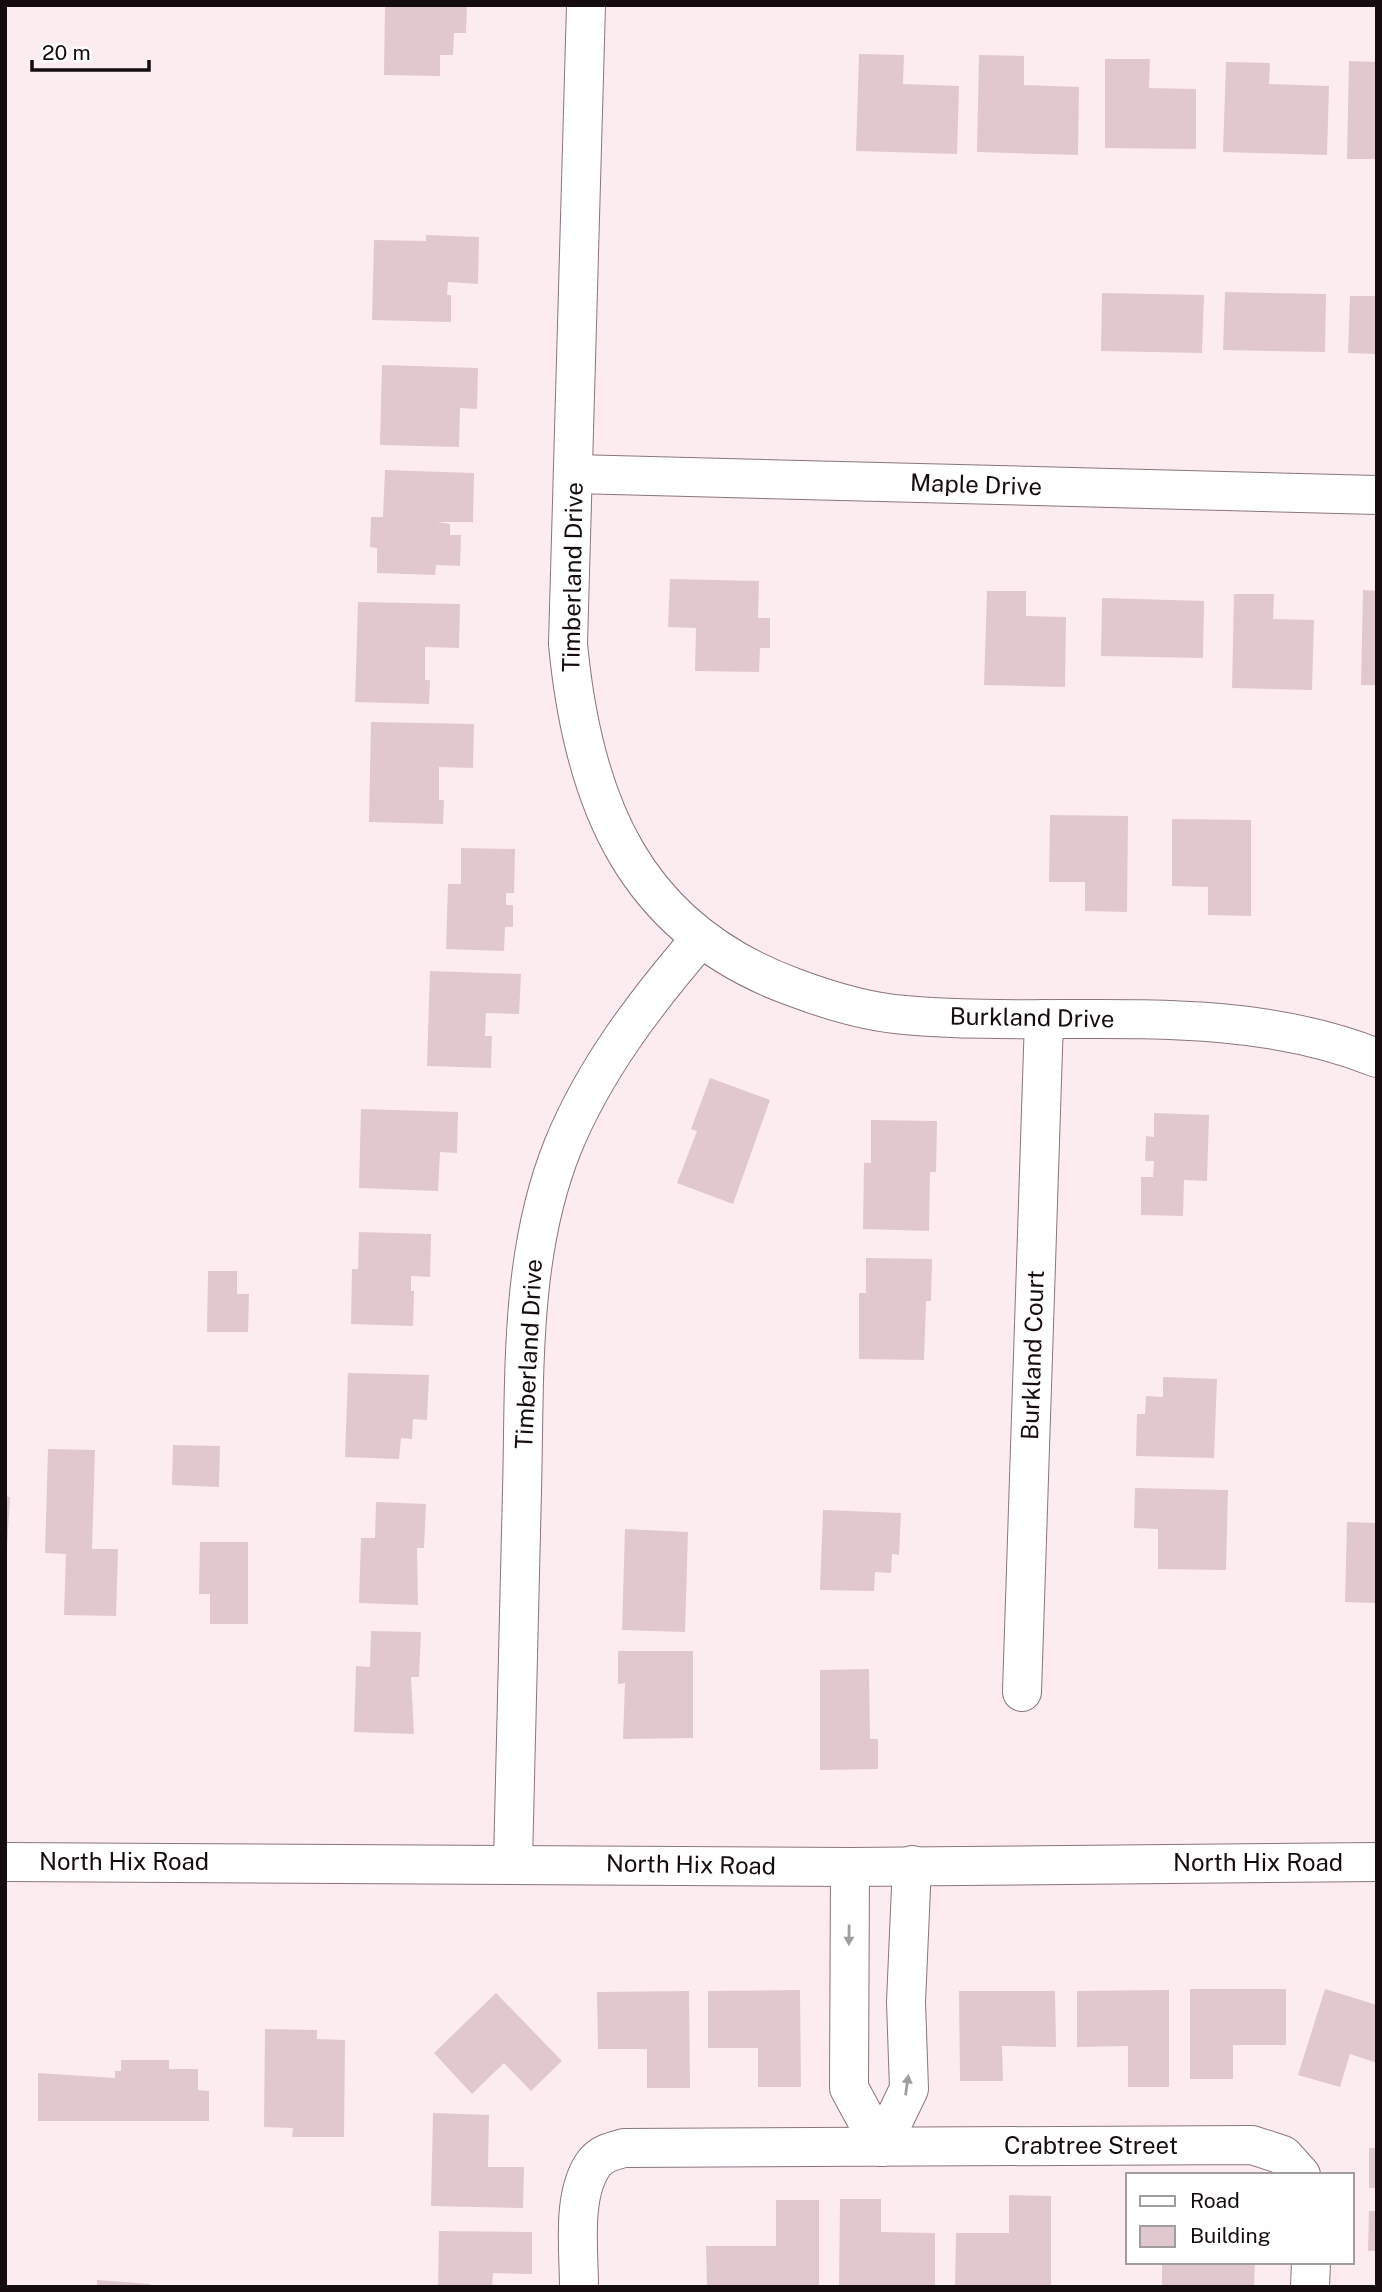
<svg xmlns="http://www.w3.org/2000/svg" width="1382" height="2292" font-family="'Public Sans',sans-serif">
  <rect width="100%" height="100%" fill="#fcecf0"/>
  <g fill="#e1c8cf">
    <polygon points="385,5 467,5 466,33 454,33 453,55 440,55 440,76 384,75"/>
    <polygon points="859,54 904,55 903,84 959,86 957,154 856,151"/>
    <polygon points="979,55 1024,56 1024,85 1079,87 1078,155 977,152"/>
    <polygon points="1105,59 1150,59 1149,88 1196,89 1196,149 1105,148"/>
    <polygon points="1349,61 1377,62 1377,159 1347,159"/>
    <polygon points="1226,62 1270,63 1269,84 1329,86 1327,155 1223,152"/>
    <polygon points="426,235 479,237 478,284 448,282 447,295 451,295 451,322 372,320 374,240 426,241"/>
    <polygon points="1225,292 1326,294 1325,352 1223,350"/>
    <polygon points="1102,293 1204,295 1202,353 1101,351"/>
    <polygon points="1350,296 1377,296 1377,354 1348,353"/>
    <polygon points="382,365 478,368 477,409 460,408 459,447 380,445"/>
    <polygon points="385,470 474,473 473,522 437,522 450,524 450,535 461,535 460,566 436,565 435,575 377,573 377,548 370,547 371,517 383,517"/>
    <polygon points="670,579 759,581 758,618 770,618 770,648 760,648 759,672 695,671 696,628 668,627"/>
    <polygon points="1363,590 1377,591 1377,685 1361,685"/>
    <polygon points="987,591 1026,591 1026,616 1066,617 1065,687 984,685"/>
    <polygon points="1234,594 1274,594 1273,619 1314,620 1312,690 1232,688"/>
    <polygon points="1102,598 1204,601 1203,658 1101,656"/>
    <polygon points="358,602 460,604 459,648 425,647 425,680 430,680 429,704 355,702"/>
    <polygon points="371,722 474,724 473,768 439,767 439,800 444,800 443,824 369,822"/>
    <polygon points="1050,815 1128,816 1127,912 1085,911 1085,882 1049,882"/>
    <polygon points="1172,819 1251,820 1251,916 1208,915 1208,887 1172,886"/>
    <polygon points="461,848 515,849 514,893 506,893 506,905 513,905 513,927 505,927 504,951 446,949 448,884 461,884"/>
    <polygon points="430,971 521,974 519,1014 486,1013 485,1036 492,1036 491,1068 427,1066"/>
    <polygon points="710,1078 770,1100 733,1204 677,1183 697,1131 691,1129"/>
    <polygon points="361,1109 458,1112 457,1153 440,1152 438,1191 359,1188"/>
    <polygon points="1154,1113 1209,1115 1207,1181 1184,1180 1183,1216 1141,1215 1141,1177 1153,1177 1154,1161 1145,1161 1146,1136 1154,1137"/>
    <polygon points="871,1120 937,1121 936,1172 930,1172 929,1231 863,1229 864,1163 871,1163"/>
    <polygon points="359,1232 431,1234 430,1277 411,1276 411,1291 414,1291 413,1326 351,1324 352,1269 358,1269"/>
    <polygon points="866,1258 932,1259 931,1301 926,1301 924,1360 859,1359 859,1293 866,1293"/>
    <polygon points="208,1271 237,1271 237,1294 249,1294 248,1332 207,1332"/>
    <polygon points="348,1373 429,1375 427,1420 413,1419 412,1439 401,1438 399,1459 345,1457"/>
    <polygon points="1163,1377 1217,1379 1214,1458 1136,1456 1137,1414 1145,1414 1146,1396 1163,1397"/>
    <polygon points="173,1445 220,1446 219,1487 172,1485"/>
    <polygon points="48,1449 95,1450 92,1549 118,1549 116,1616 64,1615 66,1554 45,1553"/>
    <polygon points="1135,1488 1228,1490 1226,1570 1158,1569 1158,1529 1134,1528"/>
    <polygon points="5,1496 10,1497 7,1548 5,1548"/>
    <polygon points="376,1502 426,1504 424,1548 417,1548 418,1605 359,1603 361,1538 375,1538"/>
    <polygon points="823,1510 901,1513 899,1555 892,1554 891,1573 875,1572 874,1591 820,1590"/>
    <polygon points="1347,1522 1377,1523 1377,1603 1345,1602"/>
    <polygon points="625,1529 688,1532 685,1632 622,1630"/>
    <polygon points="200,1542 248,1542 248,1624 210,1624 210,1594 199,1594"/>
    <polygon points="371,1631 421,1632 419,1677 411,1677 414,1734 354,1732 356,1666 370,1667"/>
    <polygon points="618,1651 693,1651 693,1738 623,1739 625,1683 618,1684"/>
    <polygon points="869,1669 870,1739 878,1739 878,1769 820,1770 820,1670"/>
    <polygon points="1190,1989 1286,1989 1286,2045 1233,2045 1233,2079 1190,2079"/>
    <polygon points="1325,1989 1377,2005 1377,2063 1350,2054 1340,2087 1298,2075"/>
    <polygon points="800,1990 801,2087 758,2087 758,2048 708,2048 708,1991"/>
    <polygon points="1169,1990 1169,2087 1128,2087 1128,2046 1077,2047 1077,1991"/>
    <polygon points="689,1991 690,2088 647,2088 647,2049 598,2049 597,1992"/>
    <polygon points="959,1991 1055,1991 1056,2047 1002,2046 1003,2081 960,2081"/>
    <polygon points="496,1993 562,2061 531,2091 504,2063 472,2094 434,2053"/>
    <polygon points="265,2029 317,2030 317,2039 345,2040 344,2137 292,2137 293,2128 264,2127"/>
    <polygon points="121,2060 169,2060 169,2069 198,2069 198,2090 209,2091 209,2121 38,2121 38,2073 115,2078 115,2071 121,2071"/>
    <polygon points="433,2113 489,2115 488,2167 524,2167 523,2208 431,2206"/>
    <rect x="1369" y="2148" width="8" height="40"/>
    <polygon points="1009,2195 1051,2196 1051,2287 955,2287 956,2233 1009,2233"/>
    <polygon points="840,2199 881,2199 881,2232 935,2233 935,2287 839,2287"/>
    <polygon points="776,2200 819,2200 819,2287 707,2287 706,2246 776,2246"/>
    <polygon points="1369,2211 1377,2211 1377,2251 1368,2251"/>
    <polygon points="439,2231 532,2232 532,2274 493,2273 492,2287 438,2287"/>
    <polygon points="1162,2262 1255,2262 1254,2287 1162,2287"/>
    <polygon points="97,2280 150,2284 150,2287 97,2287"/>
  </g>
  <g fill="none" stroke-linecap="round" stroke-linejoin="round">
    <g stroke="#8b757b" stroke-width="40">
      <g id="minor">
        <path d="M 586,5 L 568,644 C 583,802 634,929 793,987 C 830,1001 866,1012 905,1015 C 1062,1029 1227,998 1377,1058"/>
        <polyline points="575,474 1377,495"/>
        <polyline points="1022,1692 1044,1019"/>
        <polyline points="5,1862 850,1867 1377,1862"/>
        <path d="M 513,1862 C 516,1739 519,1615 522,1491 C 525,1376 519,1255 563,1146 C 595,1068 646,1002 700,939"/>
        <polyline points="850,1867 849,2088 881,2147"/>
        <polyline points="881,2147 909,2089 906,2002 912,1865"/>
        <path d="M 579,2287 C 579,2250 571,2193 595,2162 C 603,2153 613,2151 624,2148 L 1252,2145 L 1283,2155 L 1301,2175"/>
        <polyline points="1310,2287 1311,2262"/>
      </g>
    </g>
    <use href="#minor" stroke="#fff" stroke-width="38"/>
  </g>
  <defs><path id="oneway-solid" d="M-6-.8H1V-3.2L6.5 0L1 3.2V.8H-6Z" transform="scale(1.75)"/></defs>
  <g fill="#a19e9f">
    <use href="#oneway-solid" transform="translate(849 1935) rotate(91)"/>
    <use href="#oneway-solid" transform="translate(907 2085) rotate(-82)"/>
  </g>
  <g text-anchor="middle" stroke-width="5" stroke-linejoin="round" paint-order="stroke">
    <g font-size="24" fill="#150c0f" stroke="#fefefe">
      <text transform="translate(976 485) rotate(2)" y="8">Maple Drive</text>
      <text transform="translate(573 577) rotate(-89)" y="8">Timberland Drive</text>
      <text transform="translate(1032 1018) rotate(1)" y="8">Burkland Drive</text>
      <text transform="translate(529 1354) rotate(-87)" y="8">Timberland Drive</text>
      <text transform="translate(1033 1355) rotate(-88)" y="8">Burkland Court</text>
      <text x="124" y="1870">North Hix Road</text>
      <text x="1258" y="1871">North Hix Road</text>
      <text transform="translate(691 1865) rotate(1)" y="8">North Hix Road</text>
      <text x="1091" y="2154">Crabtree Street</text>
    </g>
  </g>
  <rect width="1382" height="2292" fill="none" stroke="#150c0f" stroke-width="14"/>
  <rect x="1126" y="2173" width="228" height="91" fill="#fefefe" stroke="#a19d9e" stroke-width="2"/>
  <rect x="1140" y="2196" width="35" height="10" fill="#ffffff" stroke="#a19d9e" stroke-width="2"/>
  <text x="1190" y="2208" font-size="21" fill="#150c0f">Road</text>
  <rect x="1140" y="2226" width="35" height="21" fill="#e1c8cf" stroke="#a19d9e" stroke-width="2"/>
  <text x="1190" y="2243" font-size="21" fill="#150c0f">Building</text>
  <path d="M32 60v10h117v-10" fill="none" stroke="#150c0f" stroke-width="3.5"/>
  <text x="42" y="60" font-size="21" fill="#150c0f" stroke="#fefefe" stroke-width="5" paint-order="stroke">20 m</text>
</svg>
